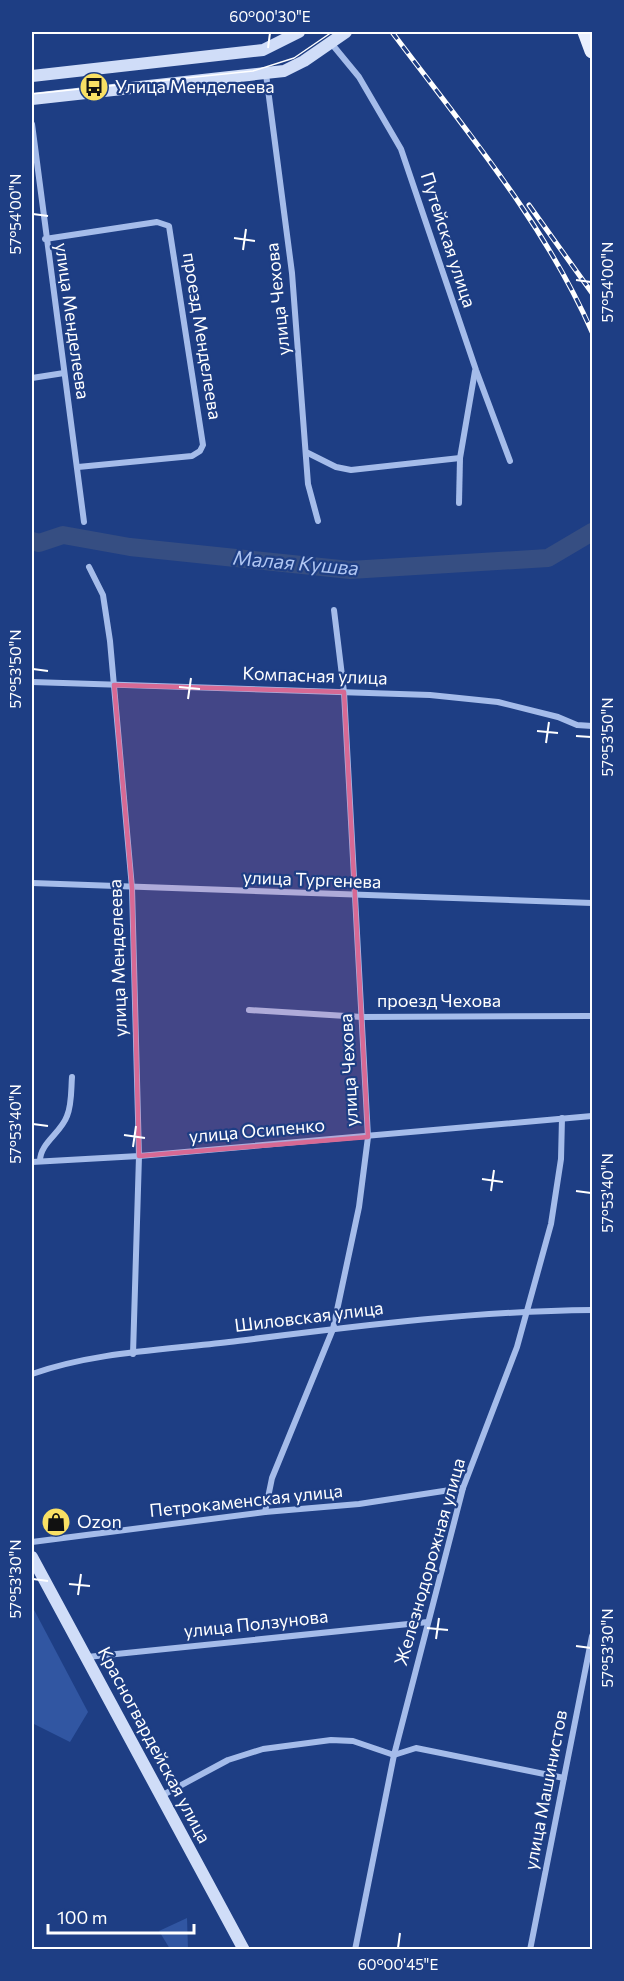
<svg xmlns="http://www.w3.org/2000/svg" width="624" height="1981" font-family="Commissioner,sans-serif">
  <rect width="100%" height="100%" fill="#1e3e84"/>
  <g fill="#3156a2">
    <polygon points="32,1606 88,1712 70,1742 32,1723"/>
    <polygon points="187,1918 188,1949 170,1949 159,1931"/>
  </g>
  <g fill="none" stroke-linecap="round" stroke-linejoin="round">
    <polyline stroke="#364e82" stroke-width="18" points="32,541 39,543 63,535 130,547 350,570 548,558 592,532"/>
    <g stroke="#a5bcea" stroke-width="6">
      <polyline points="331,43 359,77 401,149 476,370 510,461"/>
      <polyline points="266,74 292,273 308,484 318,521"/>
      <polyline points="32,124 84,522"/>
      <polyline points="45,239 157,222 169,226 203,445 200,451 192,456 78,467"/>
      <polyline points="32,378 64,373"/>
      <polyline points="308,453 336,467 351,470 460,458 475,371"/>
      <polyline points="459,503 460,458"/>
      <polyline points="89,567 103,595 110,641 132,888 139,1156 133,1354"/>
      <polyline points="32,682 430,695 498,702 558,717 577,725 592,726"/>
      <polyline points="32,883 592,903"/>
      <polyline points="249,1010 362,1017 592,1016"/>
      <path d="M 40,1161 C 40,1143 61,1133 67,1116 C 72,1104 71,1089 72,1077"/>
      <polyline points="32,1162 139,1156 592,1116"/>
      <path d="M 32,1374 C 94,1352 164,1350 229,1342 C 350,1327 470,1311 592,1310"/>
      <polyline points="265,1512 272,1478 333,1329 359,1207 368,1137 344,692 334,610"/>
      <polyline points="32,1542 265,1512 359,1504 463,1488"/>
      <polyline points="87,1657 428,1622"/>
      <polyline points="161,1796 228,1760 263,1749 331,1740 353,1741 394,1755 416,1748 564,1778"/>
      <polyline points="355,1950 394,1755 463,1488 517,1347 551,1224 561,1159 562,1118"/>
      <polyline points="530,1950 592,1636"/>
    </g>
    <g stroke="#d0ddf8" stroke-width="12">
      <polyline points="32,76 263,50 299,32"/>
      <polyline points="32,99 284,71 304,61 346,32"/>
      <polyline points="32,1557 244,1950"/>
    </g>
    <polyline stroke="#e9effe" stroke-width="15" points="585,32 592,51"/>
    <polyline stroke="#fff" stroke-width="1.5" points="32,94 253,71 294,58 332,32"/>
    <g stroke="#fff" stroke-width="5">
      <g id="rail">
        <path d="M 392,32 C 463,127 544,222 592,332"/>
        <polyline points="529,205 592,293"/>
      </g>
    </g>
    <use href="#rail" stroke="#1e3e84" stroke-width="3" stroke-dasharray="9" stroke-linecap="butt"/>
  </g>
  <path fill="#d76994" fill-opacity="0.2" stroke="#d76994" stroke-width="4.5" stroke-linejoin="round" d="M 114,685 L 344,692 L 368,1137 L 139,1156 L 132,888 Z"/>
  <path fill="none" stroke="#fff" stroke-width="2" d="M 268,48 L 270,33M 33,214 L 48,216M 234,238 L 255,241M 243,250 L 246,229M 576,280 L 591,282M 33,669 L 48,671M 179,687 L 200,689M 188,699 L 191,678M 537,731 L 558,733M 576,736 L 591,737M 546,743 L 549,722M 33,1124 L 48,1126M 124,1135 L 145,1138M 133,1147 L 136,1126M 482,1179 L 503,1182M 491,1191 L 494,1170M 576,1191 L 591,1193M 33,1579 L 48,1581M 69,1584 L 90,1586M 78,1595 L 81,1574M 427,1628 L 448,1630M 436,1639 L 439,1618M 576,1646 L 591,1648M 398,1948 L 400,1933"/>
  <defs>
    <g id="bus-disc" transform="scale(1.5)"><circle r="9.5" fill="#f9e064" stroke="#1e3e84"/><path d="M-5-6H5V4H4V6H2V4H-2V6H-4V4H-5ZM-3.5-4V0h7V-4ZM-3.5 1.2v1.5H-2V1.2ZM2 1.2v1.5H3.5V1.2Z" fill="#111"/></g>
    <g id="shop-disc" transform="scale(1.5)"><circle r="9.5" fill="#f9e064" stroke="#1e3e84"/><path d="M-5-2.5h2.3a2.7 3.5 0 0 1 5.4 0H5L5.5 6h-11ZM-1.5-2.5h3a1.5 2.3 0 0 0-3 0Z" fill="#111"/></g>
  </defs>
  <g fill-rule="evenodd">
    <use href="#bus-disc" x="94" y="87"/>
    <use href="#shop-disc" x="56" y="1522"/>
  </g>
  <g text-anchor="middle" stroke-width="4.5" stroke-linejoin="round" paint-order="stroke">
    <g font-size="18" fill="#fff" stroke="#1e3e84" text-anchor="start">
      <text x="115" y="93">Улица Менделеева</text>
      <text x="77" y="1528">Ozon</text>
    </g>
    <g font-size="18" fill="#fff" stroke="#1e3e84">
      <text transform="translate(448 240) rotate(72)" y="6">Путейская улица</text>
      <text transform="translate(278 299) rotate(-96)" y="6">улица Чехова</text>
      <text transform="translate(72 321) rotate(82)" y="6">улица Менделеева</text>
      <text transform="translate(202 336) rotate(81)" y="6">проезд Менделеева</text>
      <text transform="translate(315 676) rotate(2)" y="6">Компасная улица</text>
      <text transform="translate(312 880) rotate(2)" y="6">улица Тургенева</text>
      <text transform="translate(118 958) rotate(-92)" y="6">улица Менделеева</text>
      <text x="439" y="1007">проезд Чехова</text>
      <text transform="translate(349 1070) rotate(-93)" y="6">улица Чехова</text>
      <text transform="translate(257 1131) rotate(-5)" y="6">улица Осипенко</text>
      <text transform="translate(309 1317) rotate(-7)" y="6">Шиловская улица</text>
      <text transform="translate(246 1501) rotate(-6)" y="6">Петрокаменская улица</text>
      <text transform="translate(430 1562) rotate(-74)" y="6">Железнодорожная улица</text>
      <text transform="translate(256 1624) rotate(-6)" y="6">улица Ползунова</text>
      <text transform="translate(154 1745) rotate(62)" y="6">Красногвардейская улица</text>
      <text transform="translate(546 1790) rotate(-79)" y="6">улица Машинистов</text>
    </g>
    <g font-size="20" font-style="italic" fill="#b0c6f2" stroke="#1e3e84">
      <text transform="translate(296 563) rotate(5)" y="7">Малая Кушва</text>
    </g>
  </g>
  <rect width="624" height="1981" fill="none" stroke="#1e3e84" stroke-width="66"/>
  <path d="M48 1924v9h146v-9" fill="none" stroke="#ffffff" stroke-width="3"/>
  <text x="57" y="1924" font-size="18" fill="#ffffff" stroke="#1e3e84" stroke-width="4.5" paint-order="stroke">100 m</text>
  <rect x="33" y="33" width="558" height="1915" fill="none" stroke="#fff" stroke-width="2"/>
  <g font-size="15" text-anchor="middle" fill="#fff">
    <text x="270" y="22">60°00'30"E</text>
    <text transform="translate(16 214) rotate(-90)" y="5">57°54'00"N</text>
    <text transform="translate(608 282) rotate(-90)" y="5">57°54'00"N</text>
    <text transform="translate(16 669) rotate(-90)" y="5">57°53'50"N</text>
    <text transform="translate(608 737) rotate(-90)" y="5">57°53'50"N</text>
    <text transform="translate(16 1124) rotate(-90)" y="5">57°53'40"N</text>
    <text transform="translate(608 1193) rotate(-90)" y="5">57°53'40"N</text>
    <text transform="translate(16 1579) rotate(-90)" y="5">57°53'30"N</text>
    <text transform="translate(608 1648) rotate(-90)" y="5">57°53'30"N</text>
    <text x="398" y="1970">60°00'45"E</text>
  </g>
</svg>
